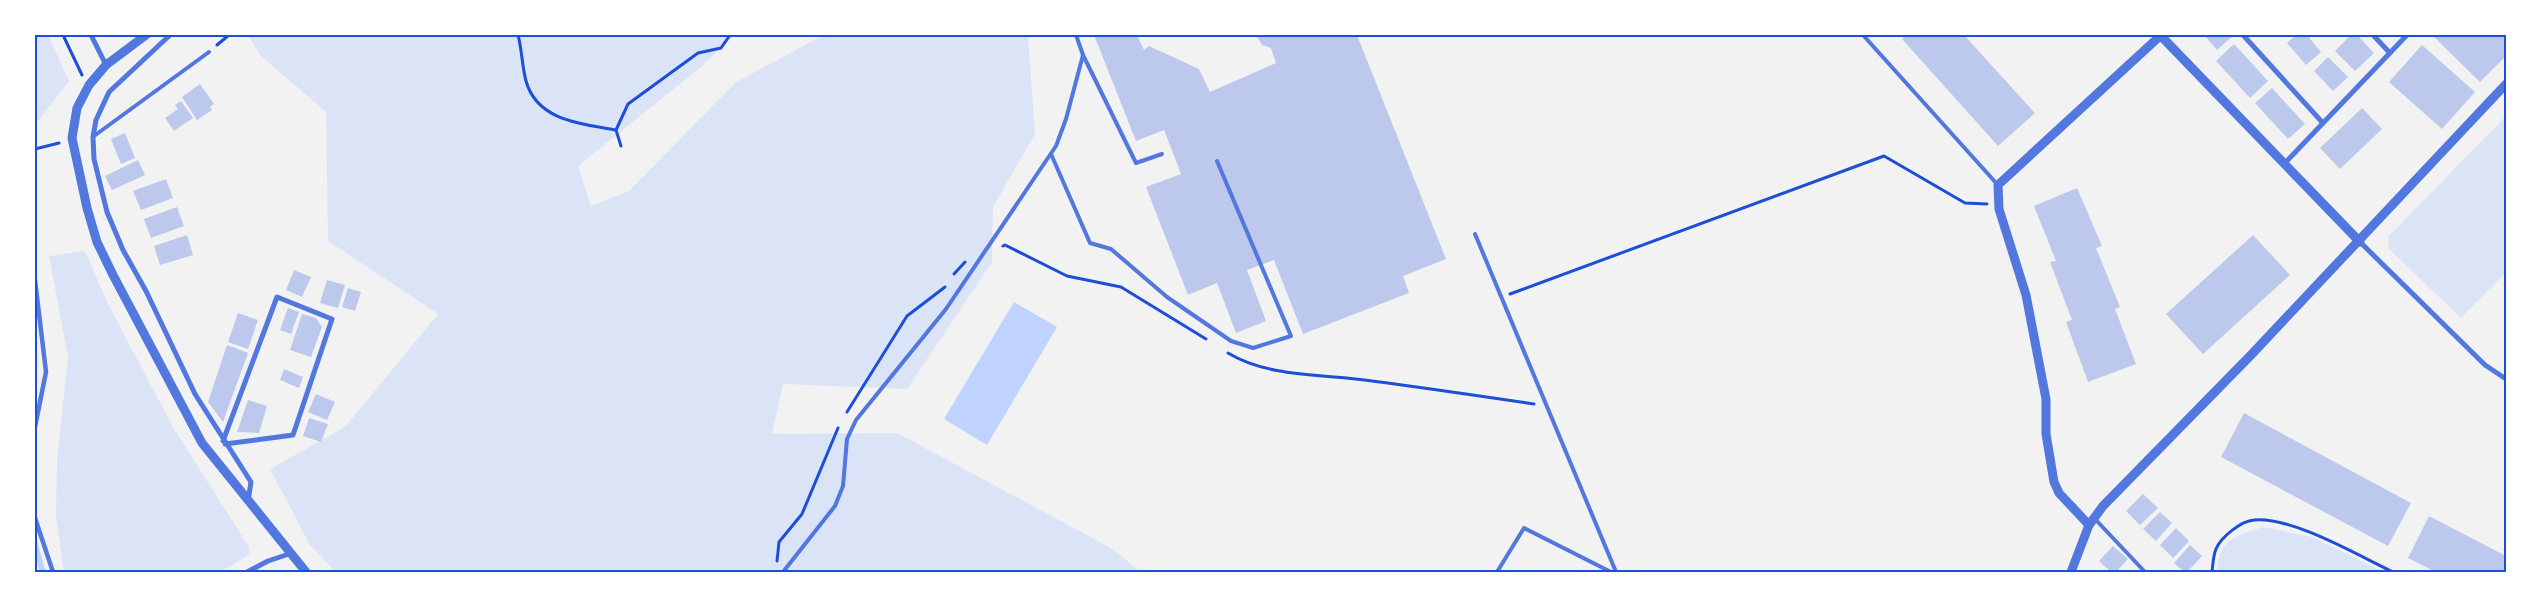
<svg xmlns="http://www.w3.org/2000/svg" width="2541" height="607" font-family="'PT Sans Narrow',sans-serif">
  <rect width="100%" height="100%" fill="#f2f2f2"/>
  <g fill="#dbe4f7">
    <polygon points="35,35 48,35 69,81 35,125"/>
    <polygon points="248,35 735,35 701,67 578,166 591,206 629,191 736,82 824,35 1028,35 1035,134 993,207 992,262 907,389 783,384 772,434 897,433 1111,548 1141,572 336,572 310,545 270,469 345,427 438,314 328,241 326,112 260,55"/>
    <polygon points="2506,116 2506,272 2461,318 2389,249 2388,237"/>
    <polygon points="85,251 107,302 174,429 249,547 249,555 220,572 64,572 56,517 57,461 68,357 49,256"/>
    <path d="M 2263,527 L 2312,537 L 2384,572 L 2217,572 C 2219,538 2235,537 2263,527 Z"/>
  </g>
  <polygon fill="#bfd3fe" points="1014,302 1057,327 987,445 944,419"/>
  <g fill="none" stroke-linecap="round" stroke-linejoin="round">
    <polyline stroke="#bfd3fe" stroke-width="5.5" points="35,544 43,572"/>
  </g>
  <g fill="#bdc9ec">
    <polygon points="1094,35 1137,35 1144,50 1149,46 1199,69 1210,92 1276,63 1271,48 1262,45 1256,35 1357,35 1446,259 1403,276 1409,293 1303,334 1274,260 1247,270 1266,321 1236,333 1217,283 1188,295 1146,187 1181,174 1164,130 1136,141"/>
    <polygon points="1906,35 1964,35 2035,113 1998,146 1902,39"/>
    <polygon points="2204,35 2234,35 2217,50"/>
    <polygon points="2296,35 2307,35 2321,52 2306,65 2287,43"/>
    <polygon points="2351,35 2357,35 2374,53 2355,71 2335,51"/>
    <polygon points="2432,35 2506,35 2506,56 2480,82"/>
    <polygon points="2234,44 2268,81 2250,98 2216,61"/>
    <polygon points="2422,45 2475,92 2442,129 2389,82"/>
    <polygon points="2328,57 2348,77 2333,91 2314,71"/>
    <polygon points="200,84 214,104 210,107 212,110 197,120 182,97"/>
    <polygon points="2272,88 2305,124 2288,139 2255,103"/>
    <polygon points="181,101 193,118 174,131 165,118 178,109 175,105"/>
    <polygon points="2362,108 2382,129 2340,169 2320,148"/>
    <polygon points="125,133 135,158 121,164 111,139"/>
    <polygon points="138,160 145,175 112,190 105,176"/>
    <polygon points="166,179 173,198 141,210 133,191"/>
    <polygon points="2077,188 2102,246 2096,248 2120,307 2115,309 2136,364 2088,382 2066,322 2072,320 2050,262 2056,261 2034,206"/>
    <polygon points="177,207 184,226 151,238 144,219"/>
    <polygon points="187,235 193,255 160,265 154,246"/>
    <polygon points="2253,235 2290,275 2203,354 2166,314"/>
    <polygon points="294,270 311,277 302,297 286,290"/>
    <polygon points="327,280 345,285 338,308 320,303"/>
    <polygon points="348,288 361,292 355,311 342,307"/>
    <polygon points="288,308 299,312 291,334 280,330"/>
    <polygon points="238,313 258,320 248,349 228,342"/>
    <polygon points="302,314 316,318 322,327 311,357 290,350"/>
    <polygon points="227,345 248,353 223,422 208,402"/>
    <polygon points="284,369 303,377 299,388 280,380"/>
    <polygon points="316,394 335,402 327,420 308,412"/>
    <polygon points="248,400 267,406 259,433 237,432"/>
    <polygon points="2244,413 2411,503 2388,546 2221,457"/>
    <polygon points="309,418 328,424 321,442 303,436"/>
    <polygon points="2143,494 2158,508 2140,525 2126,511"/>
    <polygon points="2160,512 2172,523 2156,541 2143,529"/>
    <polygon points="2429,516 2506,556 2506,572 2436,572 2408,558"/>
    <polygon points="2176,528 2189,541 2173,558 2160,545"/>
    <polygon points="2190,545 2202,556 2187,572 2184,572 2174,563"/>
    <polygon points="2113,546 2128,559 2116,572 2111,572 2099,561"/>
  </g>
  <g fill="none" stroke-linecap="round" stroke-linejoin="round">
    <g stroke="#1d4ed8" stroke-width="3">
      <polyline points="63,35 82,75"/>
      <path d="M 518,35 C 522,50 522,66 526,81 C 537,121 582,124 616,130"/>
      <polyline points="217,45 229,35"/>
      <polyline points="621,146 616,130 628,104 698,53 721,48 730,35"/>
      <polyline points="35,149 59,143"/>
      <polyline points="1003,246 1005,245 1067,276 1121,287 1206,339"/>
      <polyline points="954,274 965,262"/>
      <polyline points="1510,294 1884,156 1965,203 1987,204"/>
      <path d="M 1228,353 C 1269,378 1326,374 1372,381 C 1426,388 1480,396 1534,404"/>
      <polyline points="847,412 907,316 945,287"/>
      <polyline points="777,561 779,542 802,514 838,428"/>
      <path d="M 2212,572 C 2213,565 2213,556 2216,549 C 2221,537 2241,521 2254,520 C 2291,516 2359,556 2393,572"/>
    </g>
    <g stroke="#5277de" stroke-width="4">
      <polyline points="1076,35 1083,55 1136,163 1162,154"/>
      <polyline points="1863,35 1997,184"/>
      <polyline points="94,136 209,52"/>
      <polyline points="1051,154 1090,243 1111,249 1167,297 1231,341 1253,348 1291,336 1217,161"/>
      <polyline points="1475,234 1616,572"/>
      <polyline points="2095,519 2145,572"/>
      <polyline points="783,572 835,506 843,486 847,439 856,420 946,309 1056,146 1066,119 1083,55"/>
      <polyline points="1497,572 1524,528 1611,572"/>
    </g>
    <g stroke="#5277de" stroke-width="4.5">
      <polyline points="35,280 46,372 35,427"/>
      <polyline points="35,518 53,572"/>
    </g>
    <g stroke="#5277de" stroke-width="5">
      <polyline points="91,35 106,65"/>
      <polyline points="170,35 109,92 96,120 93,137 94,159 107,212 123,250 146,291 195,394 251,482 248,501"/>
      <polyline points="2243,35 2322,122"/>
      <polyline points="2373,35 2390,53"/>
      <polyline points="2284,164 2407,35"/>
      <polyline points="2360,242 2485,365 2506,379"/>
      <polyline points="223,441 277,297 332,319 293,435 225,444"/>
      <polyline points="247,572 268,561 292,553"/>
    </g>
    <g stroke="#5277de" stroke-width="9">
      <polyline points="146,35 106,65 89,85 77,108 72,138 87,208 97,242 113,275 202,443 306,572"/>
      <polyline points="2160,35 2360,242"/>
      <polyline points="2089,525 2059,493 2054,482 2046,434 2046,399 2026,295 1999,209 1998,185 2160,36"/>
      <polyline points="2071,572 2089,525 2103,506 2251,355 2506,84"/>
    </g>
  </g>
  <rect width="2541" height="607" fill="none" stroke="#ffffff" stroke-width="72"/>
  <rect x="36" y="36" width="2469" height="535" fill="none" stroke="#1d4ed8" stroke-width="2"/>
</svg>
